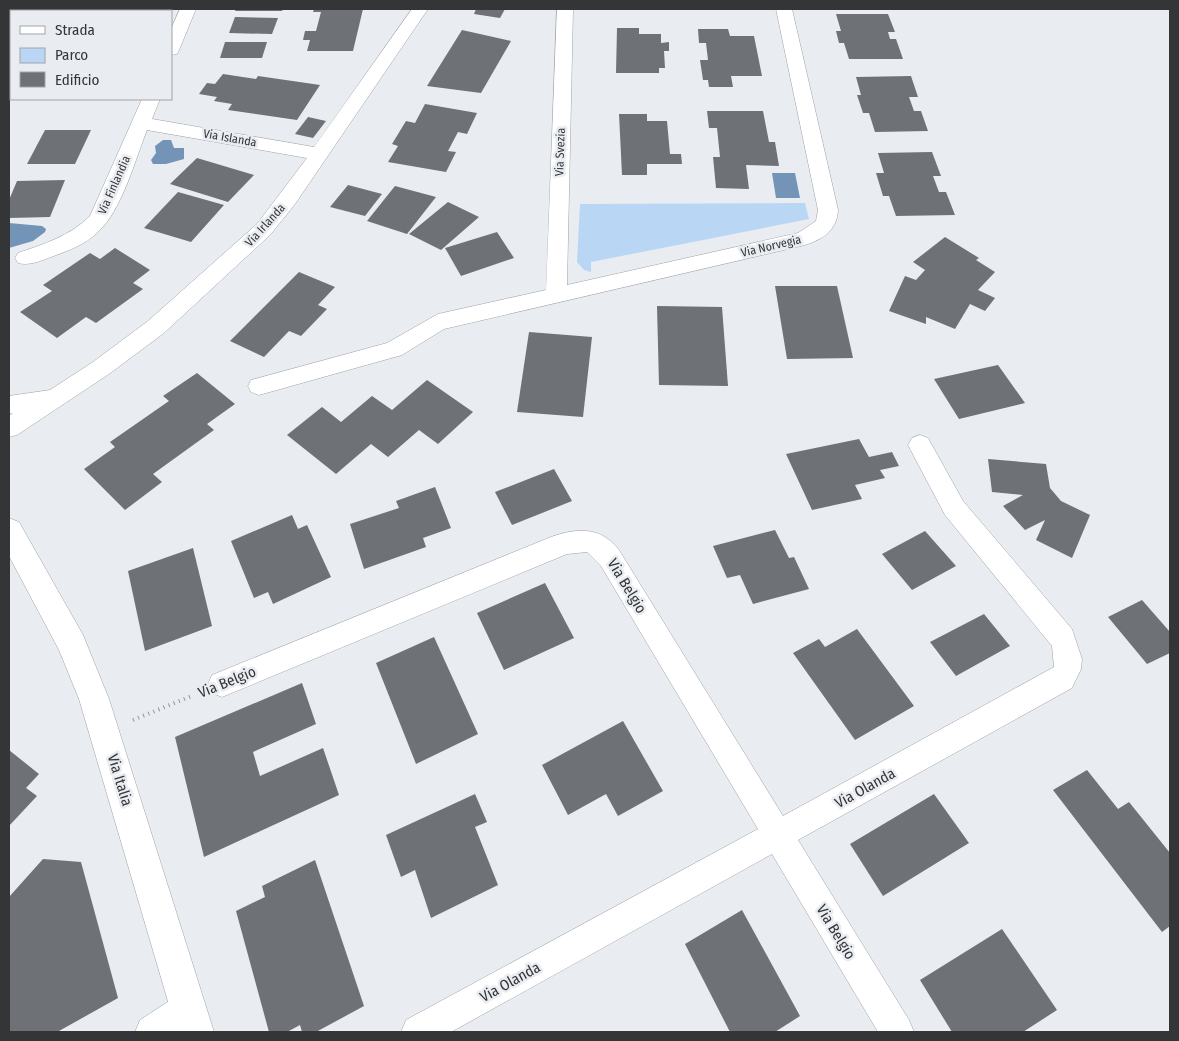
<svg xmlns="http://www.w3.org/2000/svg" width="1179" height="1041" font-family="'Fira Sans Condensed',sans-serif">
  <rect width="100%" height="100%" fill="#e9ecf1"/>
  <polygon fill="#bad6f5" points="805,203 809,219 591,262 591,272 584,270 577,262 580,204"/>
  <g fill="#7394b7">
    <polygon points="163,140 171,140 174,148 184,148 184,159 166,164 153,164 151,160 156,153 155,146"/>
    <polygon points="772,173 795,173 800,198 776,198"/>
    <polygon points="9,223 42,226 46,229 45,232 33,241 9,248"/>
  </g>
  <g fill="#6e7175">
    <polygon points="236,9 283,9 282,11 235,11"/>
    <polygon points="314,9 363,9 353,51 307,51 310,40 303,40 305,31 316,31 321,12 313,12"/>
    <polygon points="476,9 505,9 500,18 474,14"/>
    <polygon points="836,14 888,14 895,32 888,32 890,39 896,39 903,59 849,59 844,43 839,43 836,31 841,31"/>
    <polygon points="235,17 278,18 272,34 229,33"/>
    <polygon points="617,28 639,28 639,34 661,34 661,43 669,42 669,51 664,51 665,68 659,68 659,73 616,73"/>
    <polygon points="698,29 728,29 730,36 754,36 762,76 731,76 733,87 709,87 708,80 703,80 700,60 708,60 706,43 699,43"/>
    <polygon points="462,30 511,41 481,93 427,86"/>
    <polygon points="225,42 267,42 262,58 220,58"/>
    <polygon points="223,74 256,79 258,76 320,85 297,120 228,110 232,104 214,101 217,97 199,94 207,83 215,84"/>
    <polygon points="911,76 918,97 909,97 914,111 921,111 928,131 875,132 869,113 863,113 857,95 861,95 856,77"/>
    <polygon points="425,104 477,113 467,134 458,132 448,151 456,152 446,172 388,162 398,146 392,144 406,121 415,123"/>
    <polygon points="707,111 763,111 769,142 775,142 779,166 746,165 749,189 716,188 713,157 720,157 717,128 709,128"/>
    <polygon points="619,114 647,114 647,121 667,121 670,154 681,154 682,164 647,164 647,175 622,175"/>
    <polygon points="308,117 326,121 313,138 295,134"/>
    <polygon points="45,130 91,130 75,164 27,164"/>
    <polygon points="932,152 941,176 933,176 939,192 946,192 955,215 896,216 889,196 883,196 876,173 884,173 878,153"/>
    <polygon points="197,158 254,175 228,202 170,184"/>
    <polygon points="65,180 50,217 9,218 9,200 17,181"/>
    <polygon points="348,185 382,194 365,216 330,207"/>
    <polygon points="395,186 436,197 407,234 367,221"/>
    <polygon points="178,192 224,205 191,242 144,228"/>
    <polygon points="448,202 479,217 441,250 409,234"/>
    <polygon points="497,232 514,258 461,276 445,248"/>
    <polygon points="945,237 979,258 976,260 995,272 978,290 995,298 985,311 970,304 955,329 926,317 926,324 889,311 905,276 916,280 925,270 913,262"/>
    <polygon points="115,248 150,270 133,283 143,289 96,323 86,317 57,338 20,312 52,291 43,285 90,253 100,259"/>
    <polygon points="299,272 335,287 318,305 327,309 301,336 289,331 264,357 230,341"/>
    <polygon points="775,286 837,286 853,358 787,359"/>
    <polygon points="657,306 722,307 728,386 659,385"/>
    <polygon points="529,332 592,337 583,417 517,412"/>
    <polygon points="998,365 1025,403 959,419 934,379"/>
    <polygon points="197,373 235,404 207,424 214,430 153,474 162,482 125,510 84,469 115,447 110,442 169,401 163,396"/>
    <polygon points="427,380 473,412 438,444 419,430 388,457 371,444 336,474 287,435 322,407 341,422 372,396 392,410"/>
    <polygon points="859,439 869,457 892,452 899,466 880,470 885,478 855,485 862,499 812,510 786,454"/>
    <polygon points="988,459 1046,464 1050,488 1061,501 1090,515 1072,558 1036,540 1045,520 1025,530 1003,506 1023,495 992,492"/>
    <polygon points="554,469 572,501 512,525 495,492"/>
    <polygon points="435,487 451,528 423,538 426,547 364,569 350,524 399,508 396,501"/>
    <polygon points="292,515 298,529 307,525 331,577 273,604 268,592 254,598 231,541"/>
    <polygon points="775,530 789,558 794,557 809,589 753,604 740,575 727,578 713,546"/>
    <polygon points="925,531 956,566 912,590 882,554"/>
    <polygon points="193,548 212,626 145,651 128,571"/>
    <polygon points="545,583 574,638 504,670 477,613"/>
    <polygon points="1142,600 1170,632 1170,653 1147,664 1108,617"/>
    <polygon points="984,614 1010,646 956,676 930,642"/>
    <polygon points="857,629 914,706 855,740 793,653 819,639 825,647"/>
    <polygon points="434,637 478,734 416,764 376,663"/>
    <polygon points="302,683 316,724 253,752 260,776 323,748 339,795 204,857 175,737"/>
    <polygon points="623,721 663,791 618,816 606,794 568,815 542,765"/>
    <polygon points="9,750 39,774 26,788 37,796 9,826"/>
    <polygon points="1087,770 1118,809 1129,802 1170,853 1170,926 1162,932 1053,790"/>
    <polygon points="475,794 487,822 475,827 498,885 431,918 415,870 401,877 386,835"/>
    <polygon points="934,794 969,843 883,896 850,844"/>
    <polygon points="43,859 81,862 118,998 59,1031 9,1032 9,897"/>
    <polygon points="315,860 364,1006 316,1032 302,1032 300,1025 287,1032 269,1032 236,911 265,897 262,886"/>
    <polygon points="742,910 800,1016 775,1032 730,1032 685,944"/>
    <polygon points="1002,929 1057,1010 1023,1032 952,1032 920,980"/>
  </g>
  <g fill="none" stroke-linecap="round" stroke-linejoin="round">
    <g stroke="#9ea2a6" stroke-width="1">
      <g id="street">
        <polygon points="180,9 196,9 179,50 177,54 171,55 171,29"/>
        <path d="M 412,9 L 428,9 L 295,204 L 271,234 L 164,333 L 109,374 L 17,435 L 9,437 L 9,416 L 13,413 L 9,414 L 9,396 L 50,390 L 93,362 L 148,321 L 257,224 L 307,158 L 147,130 C 135,160 122,210 98,232 C 85,245 67,251 51,257 C 40,261 29,266 18,263 L 15,258 L 18,253 C 44,244 70,236 90,216 L 142,99 L 160,99 L 152,119 L 314,147 Z"/>
        <path d="M 557,9 L 573,9 L 567,285 L 798,233 L 816,221 L 818,210 L 776,9 L 792,9 L 838,210 C 837,232 820,241 801,246 L 444,329 L 402,355 L 259,395 L 251,392 L 248,386 L 251,380 L 387,343 L 438,314 L 546,290 Z"/>
        <path d="M 920,435 L 928,438 L 963,501 L 1072,629 L 1082,659 L 1081,669 L 1072,688 L 798,840 L 909,1020 L 914,1032 L 878,1032 L 772,854 L 451,1032 L 401,1032 L 406,1020 L 758,829 L 601,566 L 587,552 L 567,554 L 222,697 L 212,693 L 208,684 L 212,675 L 551,537 C 576,528 601,526 619,550 L 783,816 L 1054,667 L 1052,646 L 945,515 L 908,445 L 912,438 Z"/>
        <path d="M 189,991 L 201,996 L 206,1008 C 193,1039 164,1032 135,1032 L 140,1020 L 177,996 Z"/>
      </g>
    </g>
    <g stroke="#9ea2a6" stroke-width="1">
      <polygon id="secondary" points="9,518 19,522 83,635 109,699 214,1032 177,1032 79,699 59,650 9,556"/>
    </g>
    <polyline stroke="#949699" stroke-width="4" stroke-dasharray="1 4.5" stroke-linecap="butt" points="133,720 194,695"/>
    <use href="#street" fill="#fff" fill-rule="evenodd"/>
    <use href="#secondary" fill="#fff" fill-rule="evenodd"/>
  </g>
  <g text-anchor="middle" stroke-width="5" stroke-linejoin="round" paint-order="stroke">
    <g font-size="12" fill="#343537" stroke="#e9ecf1">
      <text transform="translate(230 138) rotate(10)" y="4">Via Islanda</text>
      <text transform="translate(560 152) rotate(-88)" y="4">Via Svezia</text>
      <text transform="translate(114 185) rotate(-66)" y="4">Via Finlandia</text>
      <text transform="translate(265 225) rotate(-48)" y="4">Via Irlanda</text>
      <text transform="translate(771 246) rotate(-13)" y="4">Via Norvegia</text>
    </g>
    <g font-size="15" fill="#343537" stroke="#e9ecf1">
      <text transform="translate(627 586) rotate(59)" y="5">Via Belgio</text>
      <text transform="translate(227 682) rotate(-22)" y="5">Via Belgio</text>
      <text transform="translate(120 780) rotate(73)" y="5">Via Italia</text>
      <text transform="translate(865 788) rotate(-29)" y="5">Via Olanda</text>
      <text transform="translate(836 932) rotate(59)" y="5">Via Belgio</text>
      <text transform="translate(510 982) rotate(-29)" y="5">Via Olanda</text>
    </g>
  </g>
  <rect width="1179" height="1041" fill="none" stroke="#343537" stroke-width="20"/>
  <rect x="10" y="10" width="162" height="90" fill="#e9ecf1" stroke="#a1a3a7"/>
  <rect x="20" y="26" width="25" height="8" fill="#ffffff" stroke="#a1a3a7"/>
  <text x="55" y="35" font-size="15" fill="#343537">Strada</text>
  <rect x="20" y="48" width="25" height="15" fill="#bad6f5" stroke="#a1a3a7"/>
  <text x="55" y="60" font-size="15" fill="#343537">Parco</text>
  <rect x="20" y="72" width="25" height="15" fill="#6e7175" stroke="#a1a3a7"/>
  <text x="55" y="85" font-size="15" fill="#343537">Edificio</text>
</svg>
